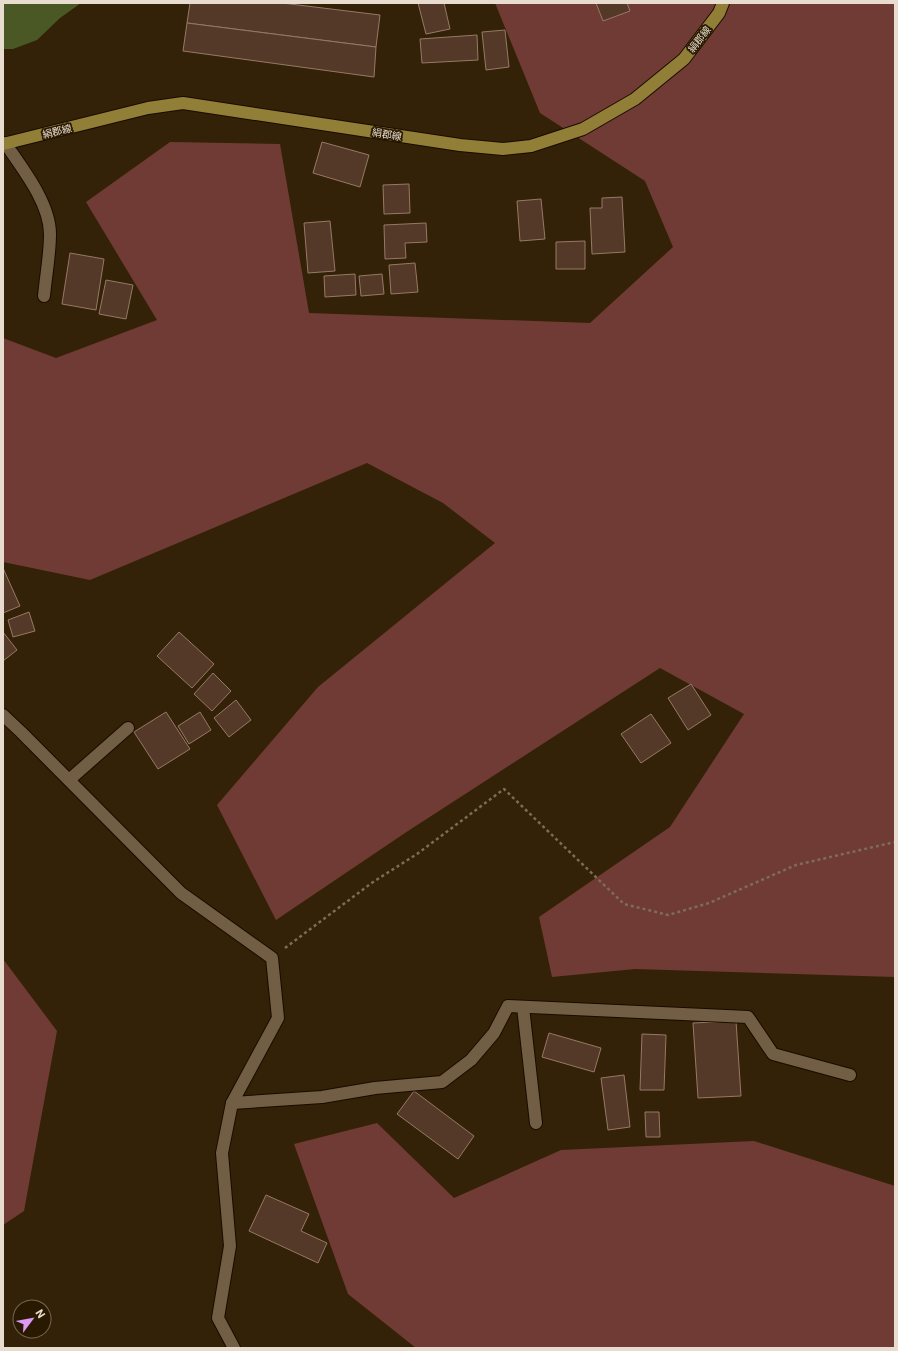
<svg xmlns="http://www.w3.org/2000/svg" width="898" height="1351" font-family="Roboto,'Noto Sans JP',sans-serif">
  <rect width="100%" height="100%" fill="#332208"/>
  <g fill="#703b34">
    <polygon points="495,3 895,3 895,977 635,969 552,977 539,917 670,827 744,714 660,668 408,831 276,920 217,805 318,687 495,543 443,503 367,463 90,580 3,562 3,338 56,358 157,320 86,202 170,142 280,144 309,313 590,323 673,247 645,181 540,113"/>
    <polygon points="3,959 57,1031 24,1211 3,1225"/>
    <polygon points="377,1123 454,1198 561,1150 754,1141 895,1186 895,1348 416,1348 348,1294 294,1144"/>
  </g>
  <polygon fill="#495825" points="3,3 81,3 60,18 37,40 13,49 3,49"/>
  <g fill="#543928" stroke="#977866">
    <polygon points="190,3 282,3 380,15 376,47 187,23"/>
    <polygon points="418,3 444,3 450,29 426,34"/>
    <polygon points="596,3 627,3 630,11 603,21"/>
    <polygon points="187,23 376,47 374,77 183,51"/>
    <polygon points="505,30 509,67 486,70 482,32"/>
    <polygon points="477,35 478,60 422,63 420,39"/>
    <polygon points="322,142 369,155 360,187 313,173"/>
    <polygon points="409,184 410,213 384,214 383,185"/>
    <polygon points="622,197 625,252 592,254 590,208 602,208 602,198"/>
    <polygon points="541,199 545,239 520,241 517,201"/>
    <polygon points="330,221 335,271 308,273 304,223"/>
    <polygon points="426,223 427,242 405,243 406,258 385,259 384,225"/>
    <polygon points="585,241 585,269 556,269 556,242"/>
    <polygon points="70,253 104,259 96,310 62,304"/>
    <polygon points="415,263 418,292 391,294 389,265"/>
    <polygon points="355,274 356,295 325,297 324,276"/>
    <polygon points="382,274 384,294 361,296 359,276"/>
    <polygon points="106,280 133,285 126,319 99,314"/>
    <polygon points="3,568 20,606 3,613"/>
    <polygon points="29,612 35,631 13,637 8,620"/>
    <polygon points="3,632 17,650 3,661"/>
    <polygon points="179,632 214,664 192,688 157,656"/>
    <polygon points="213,673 231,691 212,711 194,694"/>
    <polygon points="691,684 711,715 688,730 668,698"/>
    <polygon points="236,700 251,720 229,737 214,718"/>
    <polygon points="166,712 190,749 158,769 134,732"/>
    <polygon points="200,712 211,730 189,744 178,726"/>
    <polygon points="651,714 671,743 641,763 621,734"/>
    <polygon points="736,1021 741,1096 698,1098 693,1023"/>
    <polygon points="549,1033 601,1048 594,1072 542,1057"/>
    <polygon points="642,1034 666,1035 664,1090 640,1090"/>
    <polygon points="624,1075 630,1127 608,1130 601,1078"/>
    <polygon points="414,1091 474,1136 458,1159 397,1114"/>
    <polygon points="645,1112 659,1112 660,1137 646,1137"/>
    <polygon points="266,1195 309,1214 301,1231 327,1243 318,1263 249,1231"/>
  </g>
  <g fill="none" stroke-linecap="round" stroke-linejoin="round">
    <g stroke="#1a0b00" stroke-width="14">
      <g id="minor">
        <path d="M 5,143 C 22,168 50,203 50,234 C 50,254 46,275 44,296"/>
        <polyline points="3,715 21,732 181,893 272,958 278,1018 232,1103 222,1153 230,1246 218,1318 234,1348"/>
        <polyline points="69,780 128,728"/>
        <polyline points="523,1007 536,1123"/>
        <polyline points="232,1103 322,1097 375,1088 442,1082 471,1060 494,1033 508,1006 748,1017 773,1054 850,1075"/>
      </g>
    </g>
    <g stroke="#1a0b00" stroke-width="14">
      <polyline id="major" points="3,144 148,108 183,103 460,145 503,149 531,146 583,129 635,99 684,59 719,13 723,3"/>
    </g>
    <polyline stroke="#7c6d58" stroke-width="2.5" stroke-dasharray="3 3" stroke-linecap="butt" points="285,948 373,882 417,854 504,789 624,904 668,915 709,903 796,865 895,842"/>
    <use href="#minor" stroke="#725e44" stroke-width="12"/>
    <use href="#major" stroke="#917e37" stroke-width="12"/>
  </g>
  <g text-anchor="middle" stroke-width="3.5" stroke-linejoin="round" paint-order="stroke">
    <g font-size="10" fill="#e7dccd" stroke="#291901">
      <text transform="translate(699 39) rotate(-52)" y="4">絹郡線</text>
      <text transform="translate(57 131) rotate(-14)" y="4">絹郡線</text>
      <text transform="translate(387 134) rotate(9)" y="4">絹郡線</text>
    </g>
  </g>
  <rect width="898" height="1351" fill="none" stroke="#e7dccd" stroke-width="8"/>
  <g transform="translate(32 1319) rotate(58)"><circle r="19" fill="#291901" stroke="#756753"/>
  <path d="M0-3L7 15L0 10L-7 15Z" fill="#dd99f3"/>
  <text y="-6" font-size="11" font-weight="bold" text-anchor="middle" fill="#e7dccd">N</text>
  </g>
</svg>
